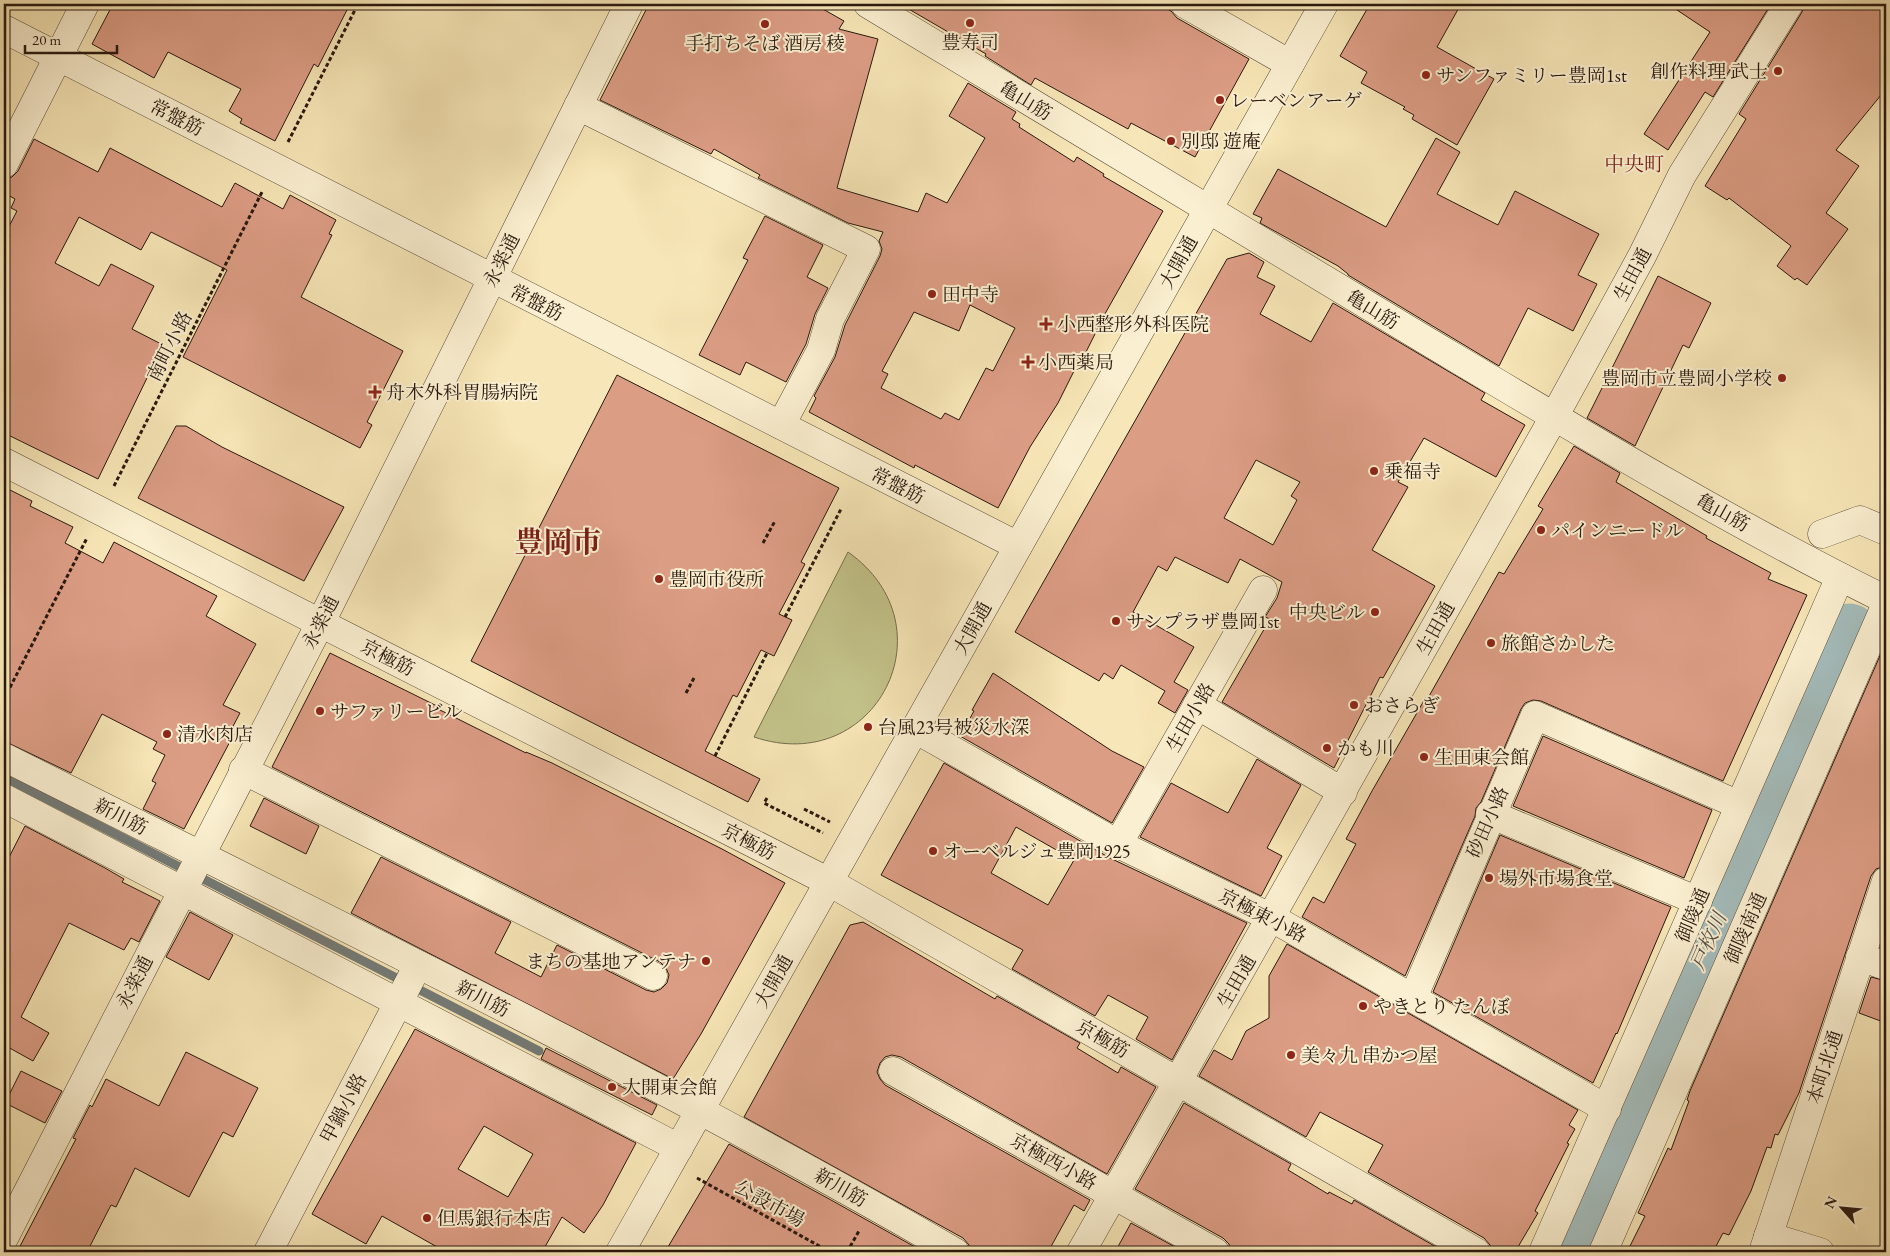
<svg xmlns="http://www.w3.org/2000/svg" width="1890" height="1256" font-family="'EB Garamond','Noto Serif JP',serif">
  <rect width="100%" height="100%" fill="#f7e6b7"/>
  <filter id="stains"><feTurbulence type="fractalNoise" baseFrequency=".004" numOctaves="4"/><feColorMatrix values="0 0 0 0 .2 0 0 0 0 .09 0 0 0 0 .02 0 0 0 .5 -.17"/></filter>
  <radialGradient id="worn" r=".72"><stop offset=".6" stop-color="#630" stop-opacity="0"/><stop offset="1" stop-color="#630" stop-opacity=".3"/></radialGradient>
  <path fill="#c3c38a" stroke="#766e4c" d="M 848,552 C 953,626 876,778 754,737 Z"/>
  <g fill="none" stroke-linecap="round" stroke-linejoin="round">
    <polyline stroke="#737a76" stroke-width="9" points="4,777 539,1051"/>
    <polyline stroke="#a4bcbb" stroke-width="55" points="1571,1252 1826,674 1850,631"/>
  </g>
  <g fill="#dc9d85" stroke="#29180e" fill-rule="evenodd">
    <polygon points="113,4 350,4 318,67 314,64 275,141 240,123 242,119 229,111 241,89 168,52 154,78 92,44"/>
    <path d="M 649,4 L 814,4 L 844,21 L 839,29 L 878,39 L 837,188 L 918,212 L 926,193 L 947,203 L 985,138 L 949,116 L 968,83 L 1016,112 L 1012,119 L 1020,124 L 1019,127 L 1074,162 L 1077,157 L 1104,174 L 1103,176 L 1163,211 L 1106,312 L 1081,362 L 1079,361 L 1058,403 L 1030,447 L 998,508 L 915,465 L 914,468 L 809,412 L 816,398 L 814,396 L 835,357 L 845,325 L 880,256 L 882,249 L 879,241 L 883,232 L 848,223 L 758,178 L 760,175 L 714,149 L 711,154 L 600,100 ZM 970,305 L 1015,328 L 993,371 L 986,368 L 959,420 L 945,413 L 941,419 L 881,388 L 888,374 L 882,371 L 914,312 L 959,331 Z"/>
    <polygon points="900,4 1158,4 1171,11 1177,18 1249,59 1195,157 1131,123 1128,129 1035,78 1031,85 985,56 986,54"/>
    <polygon points="1370,4 1461,4 1437,47 1494,79 1457,145 1412,119 1414,115 1403,109 1405,107 1361,83 1367,72 1340,56"/>
    <polygon points="1668,4 1771,4 1713,97 1705,92 1668,150 1644,134 1710,32"/>
    <polygon points="1804,4 1886,4 1886,89 1836,150 1859,166 1826,213 1848,229 1807,285 1797,278 1795,280 1777,266 1791,246 1729,198 1727,200 1705,186 1746,119 1739,114 1802,12"/>
    <polygon points="1436,138 1460,152 1437,194 1498,225 1515,191 1599,234 1578,275 1597,284 1573,331 1528,308 1499,366 1348,275 1348,274 1338,266 1260,223 1262,218 1253,214 1278,169 1386,227"/>
    <polygon points="34,139 98,172 110,148 222,207 235,183 283,209 290,195 336,220 329,234 332,235 301,297 403,351 367,422 372,425 360,448 183,357 227,270 151,232 141,250 79,217 55,263 99,286 111,264 154,286 132,329 163,345 98,479 4,433 4,250 10,236 5,234 17,211 11,208 15,199 4,193 4,179 12,177 18,171"/>
    <polygon points="765,216 823,245 807,277 828,288 815,314 806,344 786,382 746,362 740,375 699,355 748,260 743,258"/>
    <path d="M 1249,253 L 1264,262 L 1257,277 L 1275,286 L 1260,314 L 1311,342 L 1333,303 L 1485,393 L 1481,400 L 1525,425 L 1496,477 L 1424,438 L 1398,482 L 1408,487 L 1372,550 L 1435,586 L 1383,678 L 1380,677 L 1334,768 L 1222,702 L 1270,619 L 1265,617 L 1277,598 L 1282,582 L 1240,559 L 1228,583 L 1175,557 L 1167,571 L 1158,566 L 1133,612 L 1194,647 L 1174,682 L 1188,690 L 1175,713 L 1158,703 L 1165,691 L 1121,665 L 1113,679 L 1104,673 L 1099,681 L 1015,632 L 1227,259 ZM 1256,460 L 1300,482 L 1291,496 L 1297,500 L 1273,545 L 1224,518 Z"/>
    <polygon points="1658,276 1711,303 1689,348 1683,345 1635,446 1587,418"/>
    <polygon points="617,375 839,488 801,562 805,564 779,614 792,620 774,656 761,650 737,697 733,695 705,751 760,779 748,802 471,661"/>
    <polygon points="176,426 186,426 222,447 344,507 304,581 138,498"/>
    <polygon points="1574,446 1620,473 1616,482 1707,536 1706,538 1771,573 1768,579 1807,595 1723,781 1541,701 1533,700 1525,703 1521,709 1481,802 1476,808 1475,816 1405,976 1302,917 1313,897 1324,903 1356,844 1346,839 1372,791 1426,697 1428,698 1499,572 1504,574 1543,509 1538,506"/>
    <polygon points="4,487 32,501 30,506 73,527 65,543 103,563 114,542 217,596 206,616 256,644 223,705 240,713 230,732 234,734 184,829 143,809 156,783 152,781 165,755 153,749 157,742 102,714 71,773 4,741"/>
    <polygon points="1886,642 1886,866 1876,869 1871,876 1799,1093 1778,1135 1775,1134 1771,1148 1767,1147 1751,1191 1729,1235 1723,1233 1713,1252 1627,1252 1645,1216 1638,1213 1668,1148 1671,1150 1689,1101 1687,1100 1690,1091"/>
    <polygon points="330,653 439,707 438,709 526,753 526,752 552,763 722,849 785,883 701,1034 673,1079 351,913 381,857 511,922 495,953 541,977 557,945 646,990 654,992 661,989 667,983 669,975 666,968 660,962 272,767"/>
    <polygon points="993,673 1112,751 1144,767 1112,823 960,736 974,711 972,710"/>
    <polygon points="1543,736 1712,810 1684,878 1513,806"/>
    <polygon points="1257,759 1301,785 1267,848 1282,856 1261,896 1140,837 1171,783 1228,813"/>
    <path d="M 944,763 L 1110,858 L 1247,923 L 1172,1060 L 1136,1039 L 1148,1017 L 1108,995 L 1095,1016 L 1012,969 L 1023,950 L 881,875 ZM 1016,827 L 1074,860 L 1048,905 L 991,873 Z"/>
    <polygon points="264,798 319,826 306,854 250,826"/>
    <polygon points="25,826 105,868 124,879 122,882 160,901 139,942 131,938 124,950 69,923 21,1017 49,1033 33,1061 6,1046 4,1051 4,867"/>
    <polygon points="1500,835 1671,907 1617,1034 1616,1033 1593,1083 1433,992"/>
    <polygon points="190,912 233,935 209,980 166,957"/>
    <polygon points="863,922 995,999 997,996 1080,1043 1077,1048 1118,1073 1121,1067 1156,1087 1107,1174 901,1057 892,1055 885,1057 880,1063 877,1072 880,1079 885,1085 1090,1200 1084,1211 1074,1205 1048,1252 971,1252 969,1245 963,1238 744,1117 850,925"/>
    <polygon points="1886,930 1886,950 1880,948"/>
    <polygon points="1287,944 1578,1110 1569,1125 1575,1129 1567,1143 1569,1144 1535,1211 1538,1213 1515,1252 1492,1252 1490,1245 1484,1238 1368,1172 1383,1145 1320,1112 1306,1137 1199,1076 1214,1050 1232,1060 1246,1031 1269,1018 1269,976"/>
    <polygon points="1871,977 1886,981 1886,1023 1859,1013"/>
    <path d="M 415,1029 L 636,1143 L 603,1205 L 584,1233 L 562,1217 L 542,1252 L 446,1252 L 382,1216 L 366,1244 L 312,1214 ZM 484,1126 L 533,1154 L 508,1197 L 458,1169 Z"/>
    <polygon points="546,1048 657,1105 652,1115 541,1059"/>
    <polygon points="186,1052 258,1088 233,1137 223,1132 189,1197 135,1168 116,1207 111,1205 87,1252 17,1252 76,1139 73,1138 90,1105 92,1107 106,1079 159,1106"/>
    <polygon points="21,1071 62,1091 45,1123 5,1103"/>
    <polygon points="1184,1103 1291,1164 1288,1170 1328,1194 1329,1192 1352,1204 1354,1200 1445,1252 1231,1252 1229,1244 1223,1238 1135,1189"/>
    <polygon points="729,1144 831,1200 924,1252 665,1252"/>
    <polygon points="1131,1223 1177,1248 1175,1252 1115,1252"/>
  </g>
  <g fill="none" stroke-linecap="round" stroke-linejoin="round">
    <g stroke="#5c4c38" stroke-width="29">
      <g id="minor">
        <path d="M 868,4 C 1054,117 1240,230 1427,341 C 1578,431 1729,522 1886,600"/>
        <polyline points="1185,4 1290,64"/>
        <polyline points="4,29 1018,546"/>
        <polyline points="578,106 866,249 830,319 821,350 781,425"/>
        <polyline points="4,164 85,4"/>
        <polyline points="4,462 829,882 1476,1252"/>
        <polyline points="1822,534 1860,520 1886,531"/>
        <polyline points="1197,705 1343,792"/>
        <polyline points="915,729 1118,844 1272,918 1607,1109"/>
        <path d="M 4,757 C 323,917 646,1073 955,1252"/>
        <polyline points="243,770 653,976"/>
        <polyline points="4,798 679,1148"/>
        <polyline points="1490,814 1698,901"/>
        <polyline points="1118,844 1263,590"/>
        <polyline points="1860,957 1886,966"/>
        <polyline points="1413,998 1535,715 1739,805"/>
        <polyline points="893,1071 1215,1252"/>
        <polyline points="1768,1236 1820,1252"/>
        <polyline points="4,1238 329,606 629,4"/>
        <polyline points="268,1252 418,965"/>
        <polyline points="620,1252 1324,4"/>
        <polyline points="1081,1252 1554,417 1642,256 1682,175 1789,4"/>
        <polyline points="1543,1252 1840,577"/>
        <polyline points="1603,1252 1886,604"/>
        <polyline points="1763,1252 1886,881"/>
      </g>
    </g>
    <g stroke="#29180e" stroke-width="3" stroke-dasharray="4 2.5" stroke-linecap="butt">
      <polyline points="288,142 358,4"/>
      <polyline points="114,486 262,192"/>
      <polyline points="763,543 775,521"/>
      <polyline points="785,617 841,509"/>
      <polyline points="686,693 695,676"/>
      <polyline points="4,699 87,538"/>
      <polyline points="715,756 767,653"/>
      <polyline points="767,798 764,803 823,833"/>
      <polyline points="804,809 830,822"/>
      <polyline points="697,1178 830,1252"/>
      <polyline points="847,1252 859,1231"/>
    </g>
    <use href="#minor" stroke="#faefd0" stroke-width="28"/>
  </g>
  <g fill="#8f2418" stroke="#faefd0" stroke-width="2">
    <circle cx="970" cy="23" r="5"/>
    <circle cx="765" cy="24" r="5"/>
    <circle cx="1778" cy="71" r="5"/>
    <circle cx="1426" cy="75" r="5"/>
    <circle cx="1220" cy="100" r="5"/>
    <circle cx="1171" cy="141" r="5"/>
    <circle cx="932" cy="294" r="5"/>
    <path d="M1043.5 316.5h5v5h5v5h-5v5h-5v-5h-5v-5h5z"/>
    <path d="M1025.5 354.5h5v5h5v5h-5v5h-5v-5h-5v-5h5z"/>
    <circle cx="1782" cy="378" r="5"/>
    <path d="M372.5 384.5h5v5h5v5h-5v5h-5v-5h-5v-5h5z"/>
    <circle cx="1374" cy="471" r="5"/>
    <circle cx="1541" cy="530" r="5"/>
    <circle cx="659" cy="579" r="5"/>
    <circle cx="1375" cy="612" r="5"/>
    <circle cx="1116" cy="621" r="5"/>
    <circle cx="1491" cy="643" r="5"/>
    <circle cx="1354" cy="705" r="5"/>
    <circle cx="320" cy="711" r="5"/>
    <circle cx="868" cy="727" r="5"/>
    <circle cx="167" cy="734" r="5"/>
    <circle cx="1327" cy="748" r="5"/>
    <circle cx="1424" cy="757" r="5"/>
    <circle cx="933" cy="851" r="5"/>
    <circle cx="1489" cy="878" r="5"/>
    <circle cx="706" cy="961" r="5"/>
    <circle cx="1363" cy="1006" r="5"/>
    <circle cx="1291" cy="1055" r="5"/>
    <circle cx="612" cy="1087" r="5"/>
    <circle cx="427" cy="1218" r="5"/>
  </g>
  <g text-anchor="middle" stroke-width="4" stroke-linejoin="round" paint-order="stroke">
    <g font-size="19" fill="#29180e" stroke="#faefd0" text-anchor="start">
      <text x="970" y="49" text-anchor="middle">豊寿司</text>
      <text x="765" y="50" text-anchor="middle">手打ちそば 酒房 稜</text>
      <text x="1768" y="78" text-anchor="end">創作料理 武士</text>
      <text x="1436" y="82">サンファミリー豊岡1st</text>
      <text x="1230" y="107">レーベンアーゲ</text>
      <text x="1181" y="148">別邸 遊庵</text>
      <text x="942" y="301">田中寺</text>
      <text x="1057" y="331">小西整形外科医院</text>
      <text x="1038" y="369">小西薬局</text>
      <text x="1772" y="385" text-anchor="end">豊岡市立豊岡小学校</text>
      <text x="386" y="399">舟木外科胃腸病院</text>
      <text x="1384" y="478">乗福寺</text>
      <text x="1551" y="537">パインニードル</text>
      <text x="669" y="586">豊岡市役所</text>
      <text x="1365" y="619" text-anchor="end">中央ビル</text>
      <text x="1126" y="628">サンプラザ豊岡1st</text>
      <text x="1501" y="650">旅館さかした</text>
      <text x="1364" y="712">おさらぎ</text>
      <text x="330" y="718">サファリービル</text>
      <text x="878" y="734">台風23号被災水深</text>
      <text x="177" y="741">清水肉店</text>
      <text x="1337" y="755">かも川</text>
      <text x="1434" y="764">生田東会館</text>
      <text x="943" y="858">オーベルジュ豊岡1925</text>
      <text x="1499" y="885">場外市場食堂</text>
      <text x="696" y="968" text-anchor="end">まちの基地アンテナ</text>
      <text x="1373" y="1013">やきとり たんぼ</text>
      <text x="1301" y="1062">美々九 串かつ屋</text>
      <text x="622" y="1094">大開東会館</text>
      <text x="437" y="1225">但馬銀行本店</text>
    </g>
    <g font-size="19" fill="#29180e" stroke="#faefd0">
      <text transform="translate(1026 100) rotate(31)" y="7">亀山筋</text>
      <text transform="translate(177 117) rotate(27)" y="7">常盤筋</text>
      <text transform="translate(501 260) rotate(-64)" y="7">永楽通</text>
      <text transform="translate(1178 262) rotate(-61)" y="7">大開通</text>
      <text transform="translate(1632 274) rotate(-62)" y="7">生田通</text>
      <text transform="translate(537 302) rotate(27)" y="7">常盤筋</text>
      <text transform="translate(1373 309) rotate(31)" y="7">亀山筋</text>
      <text transform="translate(169 346) rotate(-63)" y="7">南町小路</text>
      <text transform="translate(898 485) rotate(27)" y="7">常盤筋</text>
      <text transform="translate(1723 512) rotate(29)" y="7">亀山筋</text>
      <text transform="translate(320 622) rotate(-63)" y="7">永楽通</text>
      <text transform="translate(972 628) rotate(-61)" y="7">大開通</text>
      <text transform="translate(1435 628) rotate(-61)" y="7">生田通</text>
      <text transform="translate(388 657) rotate(27)" y="7">京極筋</text>
      <text transform="translate(1190 717) rotate(-60)" y="7">生田小路</text>
      <text transform="translate(121 816) rotate(27)" y="7">新川筋</text>
      <text transform="translate(1487 822) rotate(-66)" y="7">砂田小路</text>
      <text transform="translate(749 841) rotate(27)" y="7">京極筋</text>
      <text transform="translate(1263 915) rotate(27)" y="7">京極東小路</text>
      <text transform="translate(1692 915) rotate(-67)" y="7">御陵通</text>
      <text transform="translate(1745 928) rotate(-66)" y="7">御陵南通</text>
      <text transform="translate(773 981) rotate(-61)" y="7">大開通</text>
      <text transform="translate(1236 981) rotate(-60)" y="7">生田通</text>
      <text transform="translate(134 982) rotate(-63)" y="7">永楽通</text>
      <text transform="translate(483 998) rotate(27)" y="7">新川筋</text>
      <text transform="translate(1103 1038) rotate(30)" y="7">京極筋</text>
      <text transform="translate(1824 1067) rotate(-72)" y="7">本町北通</text>
      <text transform="translate(343 1108) rotate(-62)" y="7">甲鍋小路</text>
      <text transform="translate(1054 1161) rotate(29)" y="7">京極西小路</text>
      <text transform="translate(841 1187) rotate(30)" y="7">新川筋</text>
      <text transform="translate(770 1203) rotate(29)" y="7">公設市場</text>
    </g>
    <g font-size="20" fill="#7a1f14" stroke="#faefd0">
      <text x="1634" y="171">中央町</text>
    </g>
    <g font-size="20" font-style="italic" fill="#54514b" stroke="#faefd0">
      <text transform="translate(1708 941) rotate(-66)" y="7">戸枚川</text>
    </g>
    <g font-size="29" font-weight="bold" fill="#7a1f14" stroke="#faefd0">
      <text x="558" y="552">豊岡市</text>
    </g>
  </g>
  <rect width="1890" height="1256" fill="none" stroke="#f7e6b7" stroke-width="20"/>
  <rect x="5" y="5" width="1880" height="1246" fill="none" stroke="#29180e" stroke-width="2.5"/>
  <rect x="10" y="10" width="1870" height="1236" fill="none" stroke="#29180e"/>
  <g transform="translate(1842 1208) rotate(297)" stroke="#faefd0" stroke-width="4" paint-order="stroke">
  <path d="M0-4L9 19L0 12L-9 19Z" fill="#29180e"/>
  <text y="-8" font-size="14" font-weight="bold" text-anchor="middle" fill="#29180e">N</text>
  </g>
  <path d="M25 45v8h92v-8" fill="none" stroke="#29180e" stroke-width="2.5"/>
  <text x="32" y="45" font-size="15" fill="#29180e" stroke="#faefd0" stroke-width="4" paint-order="stroke">20 m</text>
  <rect width="100%" height="100%" filter="url(#stains)"/>
  <rect width="100%" height="100%" fill="url(#worn)"/>
</svg>
